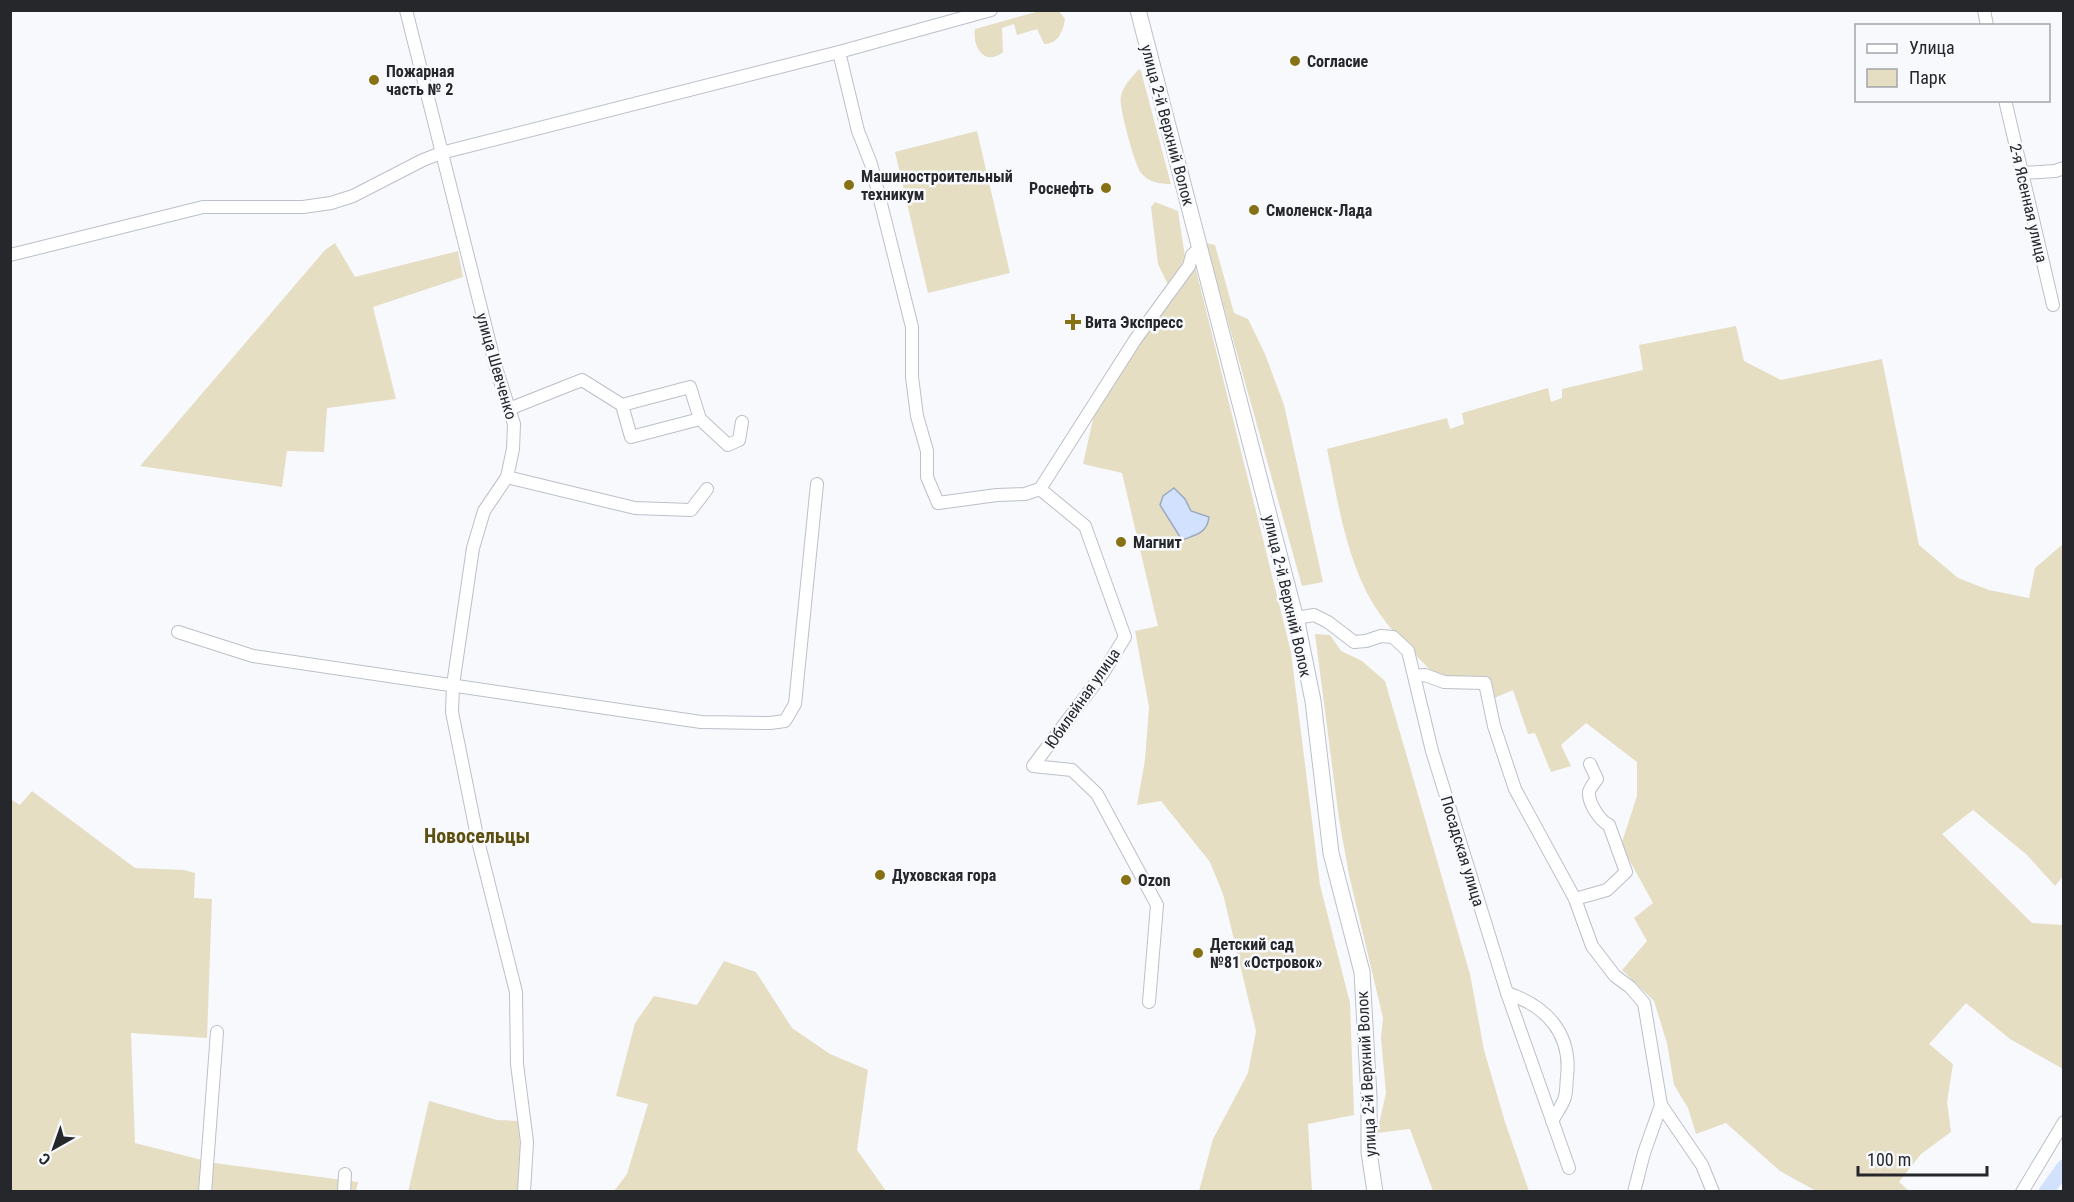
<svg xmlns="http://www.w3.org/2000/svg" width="2074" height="1202" font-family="'Roboto Condensed',sans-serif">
  <rect width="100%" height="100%" fill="#f7f9fd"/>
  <g fill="#e5dec3">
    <path d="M 1043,10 L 1059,11 L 1065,19 C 1063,32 1058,44 1044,44 L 1037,29 L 1017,35 L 1014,24 L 1002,28 L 1003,52 C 985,67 972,47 975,29 Z"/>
    <path d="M 1139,69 L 1141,71 L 1171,184 C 1160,184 1148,182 1141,173 C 1135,165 1118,105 1121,96 C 1123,86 1132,77 1139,69 Z"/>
    <polygon points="977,131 1010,273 928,293 895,152"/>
    <polygon points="1155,202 1178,211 1185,257 1169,287 1158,264 1151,207"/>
    <polygon points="335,243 355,277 458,251 463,277 373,307 396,399 327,408 324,452 287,451 282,487 140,466 325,250"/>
    <polygon points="1206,243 1215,245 1234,313 1248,319 1265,354 1284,405 1323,582 1302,586"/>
    <polygon points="1195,266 1291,652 1320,885 1350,1003 1354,1115 1308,1124 1312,1191 1199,1191 1213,1139 1248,1073 1256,1031 1223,894 1210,862 1161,801 1137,805 1145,760 1149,707 1135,631 1158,626 1122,473 1083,464 1094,415 1120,369"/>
    <path d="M 1736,326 L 1744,361 L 1781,380 L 1882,359 L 1919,545 L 1958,578 L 1989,590 L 2029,598 L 2035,568 L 2063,544 L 2063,876 L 2055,886 L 2027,855 L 1973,810 L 1942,834 L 2032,923 L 2063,925 L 2063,1069 L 2010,1039 L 1966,1003 L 1929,1044 L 1953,1064 L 1947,1102 L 1951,1132 L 1921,1154 L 1899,1182 L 1909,1191 L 1816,1191 L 1780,1171 L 1726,1123 L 1696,1134 L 1688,1108 L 1674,1085 L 1667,1043 L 1654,1001 L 1622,970 L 1647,941 L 1634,918 L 1653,903 L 1621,845 L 1637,796 L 1637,762 L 1586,723 L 1561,745 L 1571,766 L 1551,772 L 1535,733 L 1528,734 L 1513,690 L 1492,699 L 1489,677 L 1438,678 C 1415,654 1389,631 1372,602 C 1345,555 1338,501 1327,449 L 1447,418 L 1450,429 L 1464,424 L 1462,413 L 1548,388 L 1551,402 L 1562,398 L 1562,389 L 1643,370 L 1639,345 Z"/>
    <polygon points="1315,634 1330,635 1341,651 1362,661 1385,681 1470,974 1484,1050 1505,1122 1529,1191 1433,1191 1410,1129 1377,1133 1386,1093 1381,1038 1383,1018 1349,875 1339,819"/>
    <polygon points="32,791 135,868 184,870 195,873 194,898 212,899 207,1038 131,1033 135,1143 214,1163 358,1182 356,1191 11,1191 10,799 20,805"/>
    <polygon points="724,961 756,972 792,1028 830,1054 868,1070 857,1150 886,1191 614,1191 627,1174 648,1104 616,1096 635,1023 654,996 697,1005"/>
    <polygon points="429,1101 497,1120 518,1121 524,1191 408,1192"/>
  </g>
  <path fill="#d1e1fe" stroke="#9da9bf" stroke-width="1.5" d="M 1174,488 L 1185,499 L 1191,511 L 1209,517 C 1207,534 1195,535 1182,540 L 1160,505 L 1163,496 Z"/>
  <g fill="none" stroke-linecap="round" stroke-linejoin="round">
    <polyline stroke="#d1e1fe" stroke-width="15" points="2046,1192 2064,1167"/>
    <g stroke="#bbc0c9" stroke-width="14">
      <g id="minor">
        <polyline points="406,10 496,368 514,424 513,449 507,477 635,508 691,510 707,489"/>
        <polyline points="1984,10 1987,26"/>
        <polyline points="839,52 858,131 871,164 912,327 912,377 917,416 927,451 927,477 938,503 997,495 1025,494 1040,489 1135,340 1189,266 1192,255 1200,248"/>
        <polyline points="2005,100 2053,305"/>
        <polyline points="2022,173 2055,171 2064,168"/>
        <polyline points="10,255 203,207 303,207 331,203 353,196 423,160 441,153 839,52 991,10"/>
        <polyline points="622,405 690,387 700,419"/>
        <polyline points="509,409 582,380 622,405 631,437 700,419 728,445 739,440 742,422"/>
        <polyline points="507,477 484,511 473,548 453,685 452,712 478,841 516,992 517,1064 527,1142 524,1192"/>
        <polyline points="1040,489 1085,526 1125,637 1103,673 1033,766 1072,770 1097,794 1157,905 1149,1002"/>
        <polyline points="1296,618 1314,615 1328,622 1354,642 1366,641 1381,636 1393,637 1408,651 1432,751 1507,993 1569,1168"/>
        <polyline points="178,632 253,656 701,722 770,723 785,721 795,704 817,484"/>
        <polyline points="1415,676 1425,675 1444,682 1485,683 1494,726 1515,789 1575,899 1592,946 1615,976 1630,987 1644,1003 1661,1105 1644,1153 1634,1192"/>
        <path d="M 1575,899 L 1607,890 L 1626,872 L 1609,825 C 1600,821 1588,803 1589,792 C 1590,788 1594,783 1597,779 L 1590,764"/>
        <path d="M 1507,993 C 1546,1006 1572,1033 1567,1077 C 1566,1084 1567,1093 1564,1100 C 1561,1107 1556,1114 1552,1121"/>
        <polyline points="1661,1105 1702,1165 1713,1192"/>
        <polyline points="205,1192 217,1032"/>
        <polyline points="344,1192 345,1174"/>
        <polyline points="2022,1192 2064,1122"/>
      </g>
    </g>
    <g stroke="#bbc0c9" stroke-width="17">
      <polyline id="major" points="1138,10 1298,627 1313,701 1331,853 1362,972 1369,1097 1369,1152 1375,1192"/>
    </g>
    <use href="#minor" stroke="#fff" stroke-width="12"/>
    <use href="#major" stroke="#fff" stroke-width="15"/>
  </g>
  <g fill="#867214" stroke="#f7f9fd" stroke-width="2">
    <circle cx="1295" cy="61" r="6"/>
    <circle cx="374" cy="80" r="6"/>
    <circle cx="849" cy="185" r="6"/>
    <circle cx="1106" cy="188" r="6"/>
    <circle cx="1254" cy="210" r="6"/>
    <path d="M1070 313h6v6h6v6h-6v6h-6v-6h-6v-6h6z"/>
    <circle cx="1121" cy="542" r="6"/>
    <circle cx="880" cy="875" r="6"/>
    <circle cx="1126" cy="880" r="6"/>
    <circle cx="1198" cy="953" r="6"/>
  </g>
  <g text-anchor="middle" stroke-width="5" stroke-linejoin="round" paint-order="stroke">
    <g font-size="16" font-weight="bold" fill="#25272b" stroke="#f7f9fd" text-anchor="start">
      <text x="1307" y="67">Согласие</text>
      <text x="386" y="77">Пожарная<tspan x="386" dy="18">часть № 2</tspan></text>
      <text x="861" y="182">Машиностроительный<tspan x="861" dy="18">техникум</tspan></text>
      <text x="1094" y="194" text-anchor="end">Роснефть</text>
      <text x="1266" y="216">Смоленск-Лада</text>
      <text x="1085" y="328">Вита Экспресс</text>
      <text x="1133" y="548">Магнит</text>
      <text x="892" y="881">Духовская гора</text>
      <text x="1138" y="886">Ozon</text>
      <text x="1210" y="950">Детский сад<tspan x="1210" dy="18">№81 «Островок»</tspan></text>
    </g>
    <g font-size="16" fill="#25272b" stroke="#f7f9fd">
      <text transform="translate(1168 125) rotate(75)" y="6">улица 2-й Верхний Волок</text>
      <text transform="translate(2029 203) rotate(77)" y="6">2-я Ясенная улица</text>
      <text transform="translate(497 366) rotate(74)" y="6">улица Шевченко</text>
      <text transform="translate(1288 596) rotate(77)" y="6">улица 2-й Верхний Волок</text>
      <text transform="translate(1082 698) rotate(-55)" y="6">Юбилейная улица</text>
      <text transform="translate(1463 851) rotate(73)" y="6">Посадская улица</text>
      <text transform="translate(1366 1074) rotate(-93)" y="6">улица 2-й Верхний Волок</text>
    </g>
    <g font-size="20" font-weight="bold" fill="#5c4f10" stroke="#f7f9fd">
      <text x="477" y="843">Новосельцы</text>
    </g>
  </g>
  <rect width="2074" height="1202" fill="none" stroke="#25272b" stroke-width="24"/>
  <rect x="1855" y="24" width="195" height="78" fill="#f7f9fd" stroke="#a3a5a9" stroke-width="1.5"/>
  <rect x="1867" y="44" width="30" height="9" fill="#ffffff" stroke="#a3a5a9" stroke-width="1.5"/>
  <text x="1909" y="54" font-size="18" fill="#25272b">Улица</text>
  <rect x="1867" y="69" width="30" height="18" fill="#e5dec3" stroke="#a3a5a9" stroke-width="1.5"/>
  <text x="1909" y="84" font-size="18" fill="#25272b">Парк</text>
  <g transform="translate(54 1148) rotate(220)" stroke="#f7f9fd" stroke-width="4.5" paint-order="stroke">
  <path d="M0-4.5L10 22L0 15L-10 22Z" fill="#25272b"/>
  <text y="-9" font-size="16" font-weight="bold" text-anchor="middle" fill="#25272b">С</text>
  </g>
  <path d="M1858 1166v9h129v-9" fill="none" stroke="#25272b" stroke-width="3"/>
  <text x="1867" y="1166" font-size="18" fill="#25272b" stroke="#f7f9fd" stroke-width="4.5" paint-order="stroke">100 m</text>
</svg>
